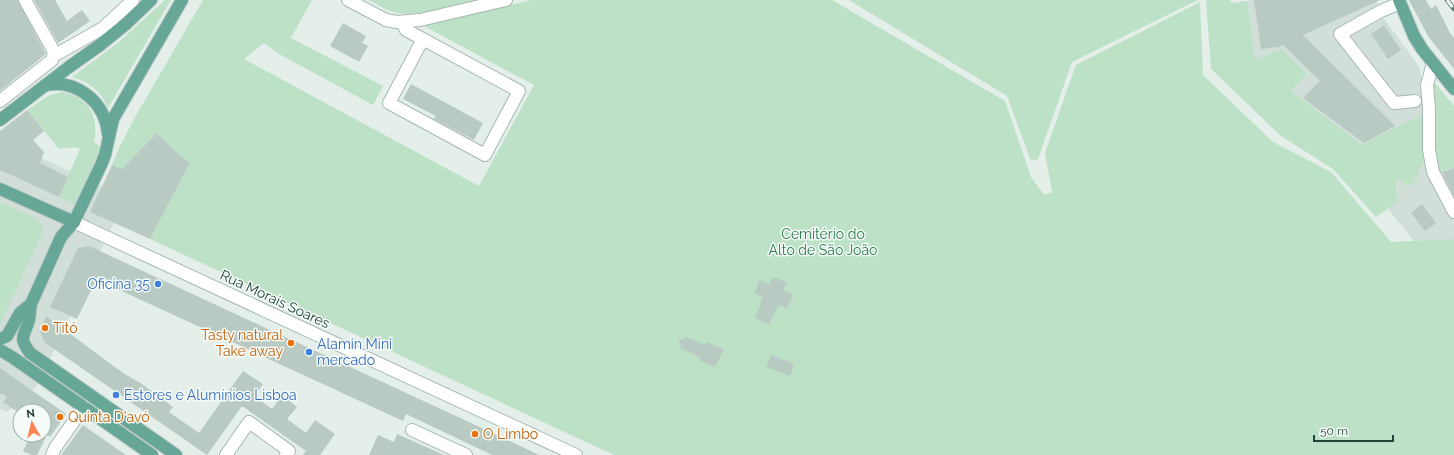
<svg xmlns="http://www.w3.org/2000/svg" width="1454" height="455" font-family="Raleway,sans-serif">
  <rect width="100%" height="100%" fill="#e4efea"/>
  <g fill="#d2dfd9">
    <polygon points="1249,0 1376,0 1382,16 1415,61 1420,69 1436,174 1454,167 1454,239 1414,241 1388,209 1399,201 1362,146 1291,91 1307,74 1255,61 1247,1"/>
    <polygon points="0,139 126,197 37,386 7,412 0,409"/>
  </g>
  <g fill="#bce1c7">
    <path d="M 165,0 L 171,0 L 108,108 C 102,92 88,81 72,77 L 119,42 Z"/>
    <polygon points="203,0 312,0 291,38 383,86 373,105 279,54 264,43 244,59 479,186 534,85 422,25 532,0 832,0 1005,101 1031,177 1044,195 1052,192 1045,153 1076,65 1200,2 1203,75 1273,142 1331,172 1391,242 1454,239 1454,455 614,455 150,239 190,163 175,151 157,133 122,169 112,165 118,150 134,119"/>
    <path d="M 369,0 L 476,0 C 455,5 418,17 397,13 C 387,11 378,5 369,0 Z"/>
    <polygon points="849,0 1198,0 1072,62 1038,159 1031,161 1007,96"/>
    <polygon points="1206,0 1230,0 1232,3 1247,1 1255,60 1281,49 1307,74 1291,91 1362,145 1426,112 1425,158 1412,186 1396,179 1395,193 1399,201 1376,217 1333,169 1281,136 1211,69"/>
    <polygon points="1435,83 1454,106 1454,167 1436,174 1431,88"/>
    <path d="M 62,92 C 88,96 100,118 94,142 L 102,148 L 99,157 L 76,205 L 59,197 L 80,149 L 76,147 L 59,149 L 27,110 L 50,95 Z"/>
    <path d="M 0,202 L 36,219 C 42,223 44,227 42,234 L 0,324 Z"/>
  </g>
  <g fill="#b9cac3">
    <polygon points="0,0 18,0 46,54 0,91"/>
    <polygon points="34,0 55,0 67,21 82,10 90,21 58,43"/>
    <polygon points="1254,0 1380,0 1303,35 1395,126 1364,143 1303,98 1320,81 1283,45 1279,47 1261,49"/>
    <polygon points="1409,0 1426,0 1431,9 1436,5 1450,33 1454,38 1454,69 1428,36"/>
    <polygon points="343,23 366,36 362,43 368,46 359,62 330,46"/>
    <polygon points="1384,25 1401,50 1388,59 1371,34"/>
    <polygon points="411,84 483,123 474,140 434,119 436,116 403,99"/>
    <polygon points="27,110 44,131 33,140 44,152 40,163 68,177 59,197 0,170 0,131"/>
    <polygon points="157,133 175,151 190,163 150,239 90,212 112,165 122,169"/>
    <polygon points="1454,168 1454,196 1442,172"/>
    <polygon points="1422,204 1436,223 1425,231 1411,213"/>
    <polygon points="89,246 512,442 539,455 492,455 406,414 403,421 113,287 115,283 98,276 77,319 50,307 78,248"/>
    <polygon points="773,277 787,282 783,290 793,295 787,308 779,305 769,324 755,318 763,297 754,293 760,280 769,284"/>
    <polygon points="46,316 123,373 142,384 173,407 169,412 199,433 243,371 263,384 254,396 272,409 282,395 297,407 287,419 306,433 315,420 335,434 320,455 303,455 306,451 242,406 207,455 44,342 40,331"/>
    <polygon points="687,337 705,345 706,342 724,349 715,367 699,360 700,357 680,348 681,345 678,341"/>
    <polygon points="771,355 794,364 790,376 766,367"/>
    <polygon points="0,368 66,414 50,437 44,433 44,411 20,411 19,413 3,402 7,397 3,394 0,394"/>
    <polygon points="83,425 100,437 126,455 61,455"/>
    <polygon points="397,434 444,455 369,455 378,435 394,442"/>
    <polygon points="31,435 47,435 37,455 31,455 23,451"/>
  </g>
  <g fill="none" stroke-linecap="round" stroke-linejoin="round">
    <g stroke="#a6b8b2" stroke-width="14">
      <g id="minor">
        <polyline points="25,0 52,48 54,54"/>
        <polyline points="348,0 386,20 397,22 420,20 506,0"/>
        <polyline points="1400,3 1381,11 1340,34 1394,103 1415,101"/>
        <polyline points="402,22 406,30 519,91 485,155 389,103 423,39"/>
        <polyline points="54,54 57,54 103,28 133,0"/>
        <polyline points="1433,63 1427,85 1429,108 1429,150 1433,172 1454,212"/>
        <polyline points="0,101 52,60 54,54"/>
        <polyline points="74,222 576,455"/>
        <polyline points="412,430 466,455"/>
        <polyline points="52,455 55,448 84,407"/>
        <polyline points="226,455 249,422 289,451 286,455"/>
      </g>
    </g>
    <g stroke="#c1cac8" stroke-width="14">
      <g id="major">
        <polyline points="1399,0 1414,36 1422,49 1454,89"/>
        <path d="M 46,85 C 77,79 105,102 108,134"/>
        <polyline points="0,120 69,67 100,45 127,23 151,0"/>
        <polyline points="0,189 74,222"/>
        <path d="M 31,304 C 30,309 30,315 29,320 C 24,338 18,336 30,353 L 176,455"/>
        <polyline points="0,339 7,336 20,313 31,304 61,237 74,222 101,165 105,155 113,119 182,0"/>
        <polyline points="0,350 12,357 152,455"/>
      </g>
    </g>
    <use href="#minor" stroke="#fff" stroke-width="12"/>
    <use href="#major" stroke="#66a798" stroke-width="12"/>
    <g stroke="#5d7d76" stroke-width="4.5">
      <polyline id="rail" points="1447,0 1454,9"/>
    </g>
    <use href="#rail" stroke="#f5fbf8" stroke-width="3" stroke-dasharray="9" stroke-linecap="butt"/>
  </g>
  <g fill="#3f7fe0" stroke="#f5fbf8" stroke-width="1.5">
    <circle cx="158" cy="284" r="4"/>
    <circle cx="309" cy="352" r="4"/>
    <circle cx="116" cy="395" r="4"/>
  </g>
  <g fill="#e8710a" stroke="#f5fbf8" stroke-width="1.5">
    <circle cx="45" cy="328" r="4"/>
    <circle cx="291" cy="343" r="4"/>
    <circle cx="60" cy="417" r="4"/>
    <circle cx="475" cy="434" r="4"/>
  </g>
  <g text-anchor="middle" stroke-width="3" stroke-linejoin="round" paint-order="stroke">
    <g font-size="14" fill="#297c4b" stroke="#f5fbf8">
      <text x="823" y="239">Cemitério do<tspan x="823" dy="16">Alto de São João</tspan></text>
    </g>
    <g font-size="14" fill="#366cbe" stroke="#f5fbf8" text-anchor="start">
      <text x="150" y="289" text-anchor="end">Oficina 35</text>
      <text x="317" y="349">Alamin Mini<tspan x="317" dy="16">mercado</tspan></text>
      <text x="124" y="400">Estores e Alumínios Lisboa</text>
    </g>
    <g font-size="14" fill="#22423a" stroke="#f5fbf8">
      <text transform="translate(275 299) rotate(25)" y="5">Rua Morais Soares</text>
    </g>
    <g font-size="14" fill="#c56008" stroke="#f5fbf8" text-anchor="start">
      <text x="53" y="333">Titó</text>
      <text x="283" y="340" text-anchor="end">Tasty natural<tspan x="283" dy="16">Take away</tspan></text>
      <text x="68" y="422">Quinta D'avó</text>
      <text x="483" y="439">O Limbo</text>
    </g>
  </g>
  <g transform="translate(32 423) rotate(352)"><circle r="19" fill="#f5fbf8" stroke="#a1b1ac"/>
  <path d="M0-3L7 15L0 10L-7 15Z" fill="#fb8356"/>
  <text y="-6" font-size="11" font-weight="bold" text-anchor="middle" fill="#22423a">N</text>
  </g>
  <path d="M1314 435v6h79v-6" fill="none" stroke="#22423a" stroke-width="2"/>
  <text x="1320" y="435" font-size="12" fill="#22423a" stroke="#f5fbf8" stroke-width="3" paint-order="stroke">50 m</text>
</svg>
